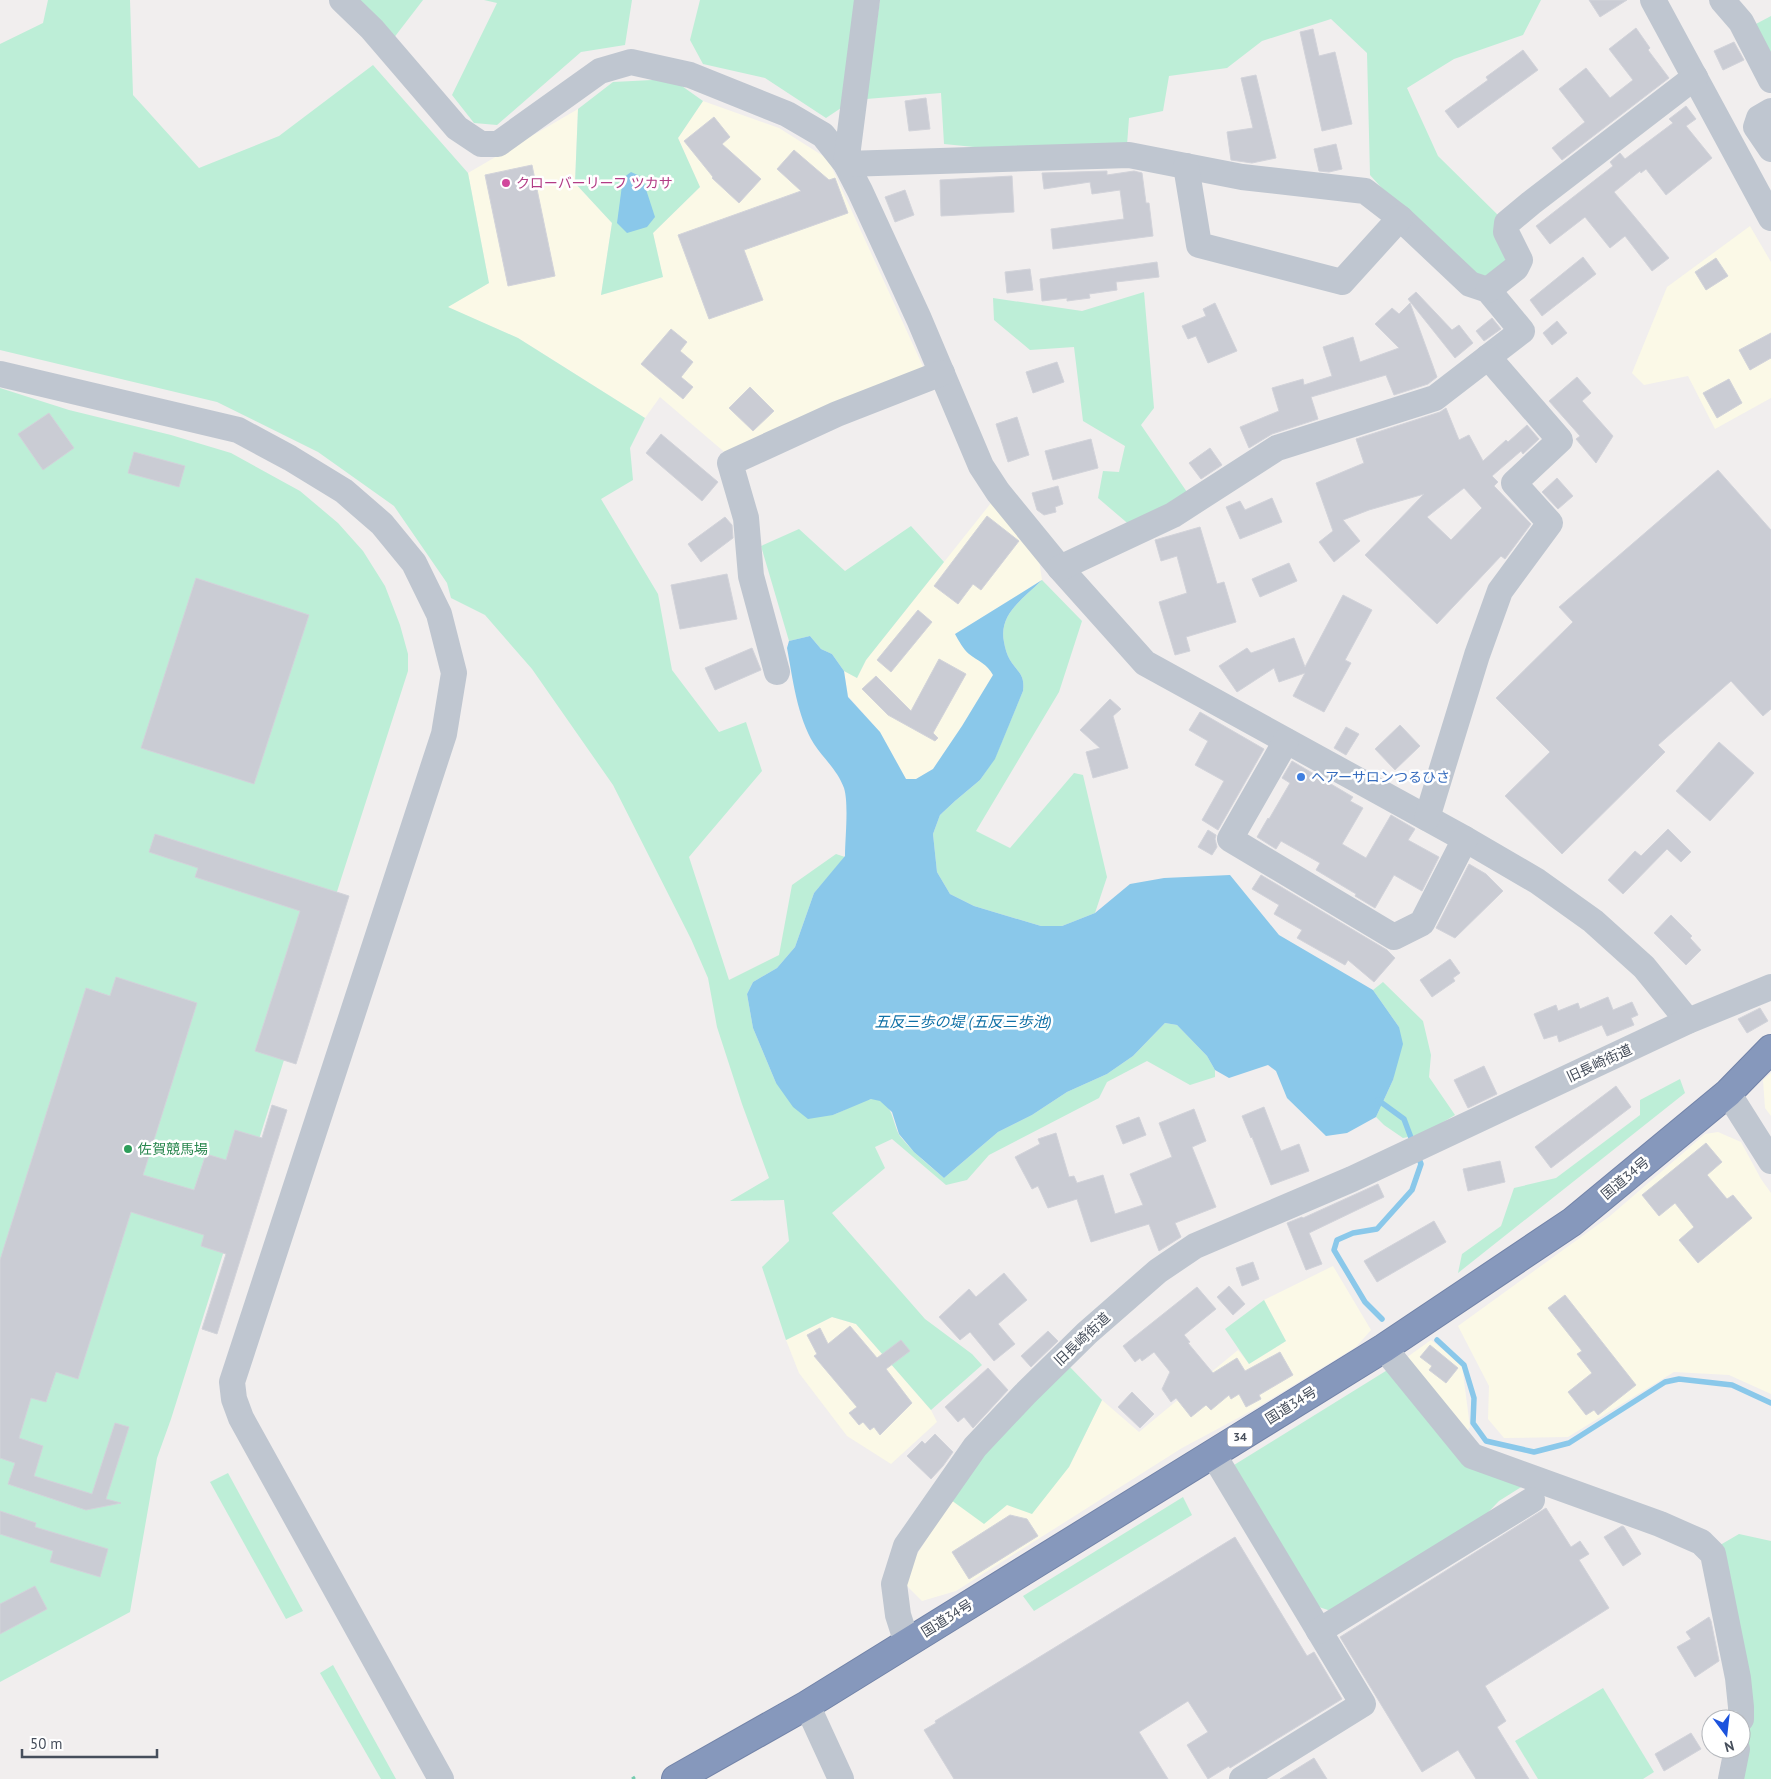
<svg xmlns="http://www.w3.org/2000/svg" width="1771" height="1779" font-family="'PT Sans','Noto Sans JP',sans-serif">
  <rect width="100%" height="100%" fill="#f1eeee"/>
  <g fill="#fbf9e7">
    <polygon points="703,101 779,128 828,159 926,373 729,456 660,397 645,418 518,338 447,307 489,283 468,173 578,109 575,183 612,223 601,295 663,277 653,233 700,187 678,138"/>
    <polygon points="1750,226 1771,262 1771,398 1715,429 1688,376 1644,385 1632,373 1667,287"/>
    <polygon points="991,503 1039,560 1042,580 955,634 962,646 970,654 989,667 993,675 962,726 933,769 916,779 906,779 880,732 848,696 844,671 857,678 866,660"/>
    <polygon points="1771,1073 1771,1116 1765,1108 1763,1080"/>
    <polygon points="1718,1132 1741,1142 1761,1179 1771,1193 1771,1394 1729,1375 1674,1372 1568,1437 1504,1438 1488,1419 1489,1386 1458,1326 1610,1216 1705,1134"/>
    <polygon points="1333,1266 1371,1330 1356,1347 1251,1411 1182,1448 956,1591 922,1601 901,1580 951,1500 1007,1505 1069,1467 1102,1400 1139,1432 1238,1350 1249,1364 1286,1341 1264,1300"/>
    <polygon points="832,1317 856,1324 931,1410 937,1422 891,1464 847,1436 799,1373 786,1340"/>
    <polygon points="1431,1340 1462,1365 1470,1427 1463,1438 1403,1360"/>
  </g>
  <g fill="#bdeed7">
    <path d="M 48,0 L 130,0 L 133,95 L 199,168 L 279,136 L 373,65 L 468,173 L 489,283 L 448,307 L 518,338 L 645,418 L 630,448 L 633,480 L 601,499 L 658,594 L 672,670 L 719,732 L 746,722 L 762,771 L 689,857 L 729,980 L 779,955 L 792,885 L 836,854 L 845,857 L 814,893 L 795,947 L 777,968 L 753,982 L 747,994 L 753,1028 L 776,1083 L 833,1115 C 841,1112 865,1099 872,1099 C 893,1098 892,1124 900,1136 C 912,1152 929,1165 944,1178 L 998,1132 L 1032,1115 L 1067,1092 L 1107,1074 L 1133,1056 L 1165,1023 L 1177,1025 L 1207,1056 L 1215,1070 L 1215,1077 L 1190,1085 L 1147,1061 L 1107,1082 L 1099,1098 L 989,1155 L 967,1180 L 946,1185 L 892,1139 L 875,1147 L 885,1168 L 832,1213 L 925,1319 L 972,1354 L 982,1365 L 931,1410 L 856,1324 L 832,1317 L 786,1340 L 762,1267 L 789,1241 L 784,1200 L 730,1201 L 769,1178 L 742,1104 L 717,1027 L 708,978 L 691,939 L 613,785 L 532,669 L 485,615 L 451,598 L 447,583 L 394,506 L 318,452 L 217,402 L 0,350 L 0,44 L 43,23 Z"/>
    <polygon points="356,0 423,0 393,39"/>
    <polygon points="484,0 632,0 625,45 581,52 497,125 474,123 452,95 497,3"/>
    <polygon points="700,0 860,0 844,106 826,118 765,78 703,64 690,40"/>
    <polygon points="880,0 1541,0 1523,35 1454,59 1407,88 1438,156 1501,218 1507,262 1484,284 1405,214 1370,175 1367,53 1331,19 1262,41 1227,68 1169,76 1163,111 1129,118 1127,145 1004,150 944,144 941,93 866,99"/>
    <polygon points="1771,16 1771,57 1754,25"/>
    <polygon points="672,79 703,101 678,138 700,187 653,233 663,277 601,295 612,223 575,183 578,109 613,82"/>
    <polygon points="1144,292 1154,408 1141,425 1189,495 1132,527 1098,498 1103,471 1119,472 1125,446 1083,421 1074,347 1030,350 994,320 993,298 1082,311"/>
    <polygon points="0,388 69,410 171,435 231,453 300,491 338,523 363,551 385,586 400,625 408,654 408,671 341,879 171,1419 157,1458 130,1612 0,1682"/>
    <polygon points="911,526 944,562 866,660 857,678 844,671 832,654 821,649 810,636 789,641 761,546 799,529 845,571"/>
    <path d="M 1042,580 L 1082,621 L 1059,692 L 976,831 L 1010,848 L 1074,773 L 1083,775 L 1107,877 L 1095,913 L 1062,926 L 1041,926 L 974,906 L 950,894 L 937,872 L 933,834 L 940,815 L 955,801 L 980,780 L 995,758 L 1023,691 C 1025,674 1018,673 1010,660 C 1007,655 1005,648 1004,642 C 998,614 1024,598 1042,580 Z"/>
    <polygon points="1383,982 1423,1021 1431,1055 1429,1077 1455,1115 1423,1134 1403,1138 1384,1125 1376,1117 1393,1080 1399,1027 1373,990"/>
    <polygon points="1680,1079 1685,1093 1458,1273 1462,1254 1501,1226 1514,1188 1556,1178 1640,1115 1640,1100"/>
    <polygon points="1264,1300 1286,1341 1249,1364 1225,1329"/>
    <polygon points="1068,1365 1102,1400 1069,1467 1032,1514 1007,1505 984,1524 951,1500 989,1446"/>
    <polygon points="1389,1369 1526,1484 1499,1501 1474,1527 1334,1612 1319,1607 1234,1465"/>
    <polygon points="228,1473 303,1611 286,1619 210,1482"/>
    <polygon points="1183,1497 1192,1515 1034,1611 1023,1596"/>
    <polygon points="1739,1534 1771,1541 1771,1779 1737,1779 1751,1702 1715,1548"/>
    <polygon points="333,1665 396,1779 381,1779 320,1673"/>
    <polygon points="1603,1688 1654,1772 1643,1779 1538,1779 1515,1741"/>
  </g>
  <g fill="#8ac8ea">
    <polygon points="631,172 642,177 655,217 647,227 627,233 617,223 623,178"/>
    <path d="M 1042,580 C 1024,598 998,614 1004,642 C 1005,648 1007,655 1010,660 C 1018,673 1025,674 1023,691 L 995,759 L 980,780 L 955,801 L 940,815 L 933,834 L 937,872 L 950,894 L 974,906 L 1041,926 L 1062,926 L 1095,913 L 1130,884 L 1164,878 L 1230,875 L 1279,935 L 1373,990 L 1399,1027 L 1403,1044 L 1393,1080 L 1376,1117 L 1347,1133 L 1326,1136 L 1287,1098 L 1276,1071 L 1268,1065 L 1229,1078 L 1215,1070 L 1207,1056 L 1177,1025 L 1165,1023 L 1133,1056 L 1107,1074 L 1067,1092 L 1032,1115 L 998,1132 L 944,1178 L 914,1152 L 899,1134 L 892,1112 L 880,1101 L 871,1099 L 833,1115 L 808,1119 L 793,1107 L 776,1083 L 753,1028 L 747,994 L 753,982 L 777,968 L 795,947 L 814,893 L 845,856 C 845,839 849,804 844,788 C 838,771 824,759 814,744 C 797,716 793,680 787,648 L 789,641 L 810,636 L 821,649 L 832,654 L 844,671 L 848,697 L 880,732 L 906,779 L 916,779 L 933,769 L 962,726 L 993,675 C 987,664 978,661 969,654 C 963,649 959,641 955,634 Z"/>
  </g>
  <g fill="none" stroke-linecap="round" stroke-linejoin="round">
    <g stroke="#8ac8ea" stroke-width="5.5">
      <polyline points="1378,1100 1404,1119 1413,1143"/>
      <polyline points="1382,1319 1365,1302 1334,1250 1337,1240 1353,1233 1377,1229 1412,1190 1421,1164 1418,1156"/>
      <polyline points="1437,1340 1464,1365 1474,1398 1473,1423 1486,1441 1534,1452 1569,1443 1665,1382 1679,1379 1732,1385 1771,1403"/>
    </g>
  </g>
  <g fill="#caccd4" stroke="#d2d3da" fill-rule="evenodd">
    <polygon points="1589,0 1627,0 1600,17"/>
    <polygon points="1636,28 1650,48 1648,50 1669,78 1562,160 1552,148 1585,122 1559,89 1586,68 1610,98 1633,80 1609,49"/>
    <polygon points="1313,29 1319,56 1335,52 1352,124 1322,131 1300,32"/>
    <polygon points="1734,42 1744,60 1723,70 1714,51"/>
    <polygon points="1523,50 1538,70 1458,128 1445,111 1488,80 1486,77"/>
    <polygon points="1256,75 1276,158 1252,163 1231,160 1227,132 1253,128 1241,78"/>
    <polygon points="926,98 930,129 909,131 905,101"/>
    <polygon points="1686,106 1696,119 1686,126 1712,158 1666,195 1646,169 1641,173 1640,171 1614,192 1669,258 1652,271 1625,236 1610,248 1585,217 1550,244 1536,226 1613,166 1610,162 1620,153 1625,159 1673,123 1669,119"/>
    <polygon points="714,117 730,137 722,144 761,179 739,203 712,178 713,177 684,141"/>
    <polygon points="1336,144 1342,169 1329,172 1319,171 1314,149"/>
    <polygon points="794,150 829,180 835,178 848,213 744,250 763,300 709,319 678,235 801,191 777,169"/>
    <polygon points="532,165 555,276 508,286 485,175"/>
    <polygon points="1107,171 1107,175 1134,171 1142,173 1146,203 1149,203 1153,236 1053,249 1051,229 1124,219 1120,190 1092,194 1090,182 1044,189 1042,173"/>
    <polygon points="1012,176 1014,212 941,216 940,180"/>
    <polygon points="905,190 914,215 895,222 885,197"/>
    <polygon points="1583,257 1596,274 1542,316 1530,300"/>
    <polygon points="1716,258 1728,276 1706,290 1695,272"/>
    <polygon points="1157,262 1159,277 1116,282 1117,290 1089,294 1090,298 1067,301 1067,298 1042,301 1040,279"/>
    <polygon points="1030,269 1033,290 1007,293 1005,272"/>
    <polygon points="1416,292 1452,330 1459,325 1473,343 1455,358 1408,299"/>
    <polygon points="1215,303 1237,351 1208,363 1196,336 1188,339 1182,326 1206,316 1203,309"/>
    <polygon points="1410,303 1437,377 1428,384 1394,395 1386,375 1311,397 1318,419 1272,434 1249,448 1240,427 1279,411 1272,388 1303,379 1304,385 1332,376 1323,347 1353,337 1360,362 1399,348 1375,324 1392,308 1399,314"/>
    <polygon points="1492,318 1501,329 1484,341 1476,331"/>
    <polygon points="1557,321 1567,333 1552,345 1543,333"/>
    <polygon points="671,329 687,342 680,351 693,362 681,377 693,387 683,399 641,364"/>
    <polygon points="1771,333 1771,358 1750,370 1739,350"/>
    <polygon points="1057,362 1064,382 1033,393 1026,372"/>
    <polygon points="1577,377 1591,393 1582,401 1613,436 1596,463 1576,439 1580,436 1549,401"/>
    <polygon points="1729,379 1742,403 1717,418 1703,393"/>
    <polygon points="750,387 774,411 753,431 729,408"/>
    <path d="M 1446,408 L 1459,440 L 1469,435 L 1483,461 L 1506,440 L 1508,442 L 1527,425 L 1539,439 L 1523,454 L 1521,451 L 1492,476 L 1498,482 L 1494,486 L 1531,524 L 1505,559 L 1501,556 L 1437,624 L 1365,555 L 1424,494 L 1369,510 L 1343,520 L 1360,541 L 1334,562 L 1319,542 L 1333,531 L 1316,483 L 1364,463 L 1356,439 L 1440,412 ZM 1464,488 L 1482,508 L 1451,540 L 1427,517 Z"/>
    <polygon points="49,413 74,448 43,470 18,434"/>
    <polygon points="1017,417 1029,455 1008,462 996,424"/>
    <polygon points="661,434 718,482 702,501 646,453"/>
    <polygon points="1091,439 1098,468 1053,480 1045,451"/>
    <polygon points="1210,448 1222,465 1201,479 1189,463"/>
    <polygon points="134,452 185,466 179,487 128,473"/>
    <polygon points="1718,470 1771,530 1771,709 1763,716 1731,681 1658,745 1665,752 1562,854 1505,796 1550,752 1496,698 1573,622 1559,607"/>
    <polygon points="1557,478 1573,496 1558,509 1542,492"/>
    <polygon points="1058,486 1063,504 1055,507 1056,512 1044,515 1037,510 1032,493"/>
    <polygon points="1272,498 1282,522 1240,539 1226,507 1240,501 1245,510"/>
    <polygon points="987,516 1019,541 981,590 973,584 958,604 934,586"/>
    <polygon points="725,517 732,525 733,538 701,562 688,544"/>
    <polygon points="1200,527 1217,584 1224,582 1236,622 1186,637 1190,651 1175,655 1159,602 1187,593 1177,556 1161,561 1155,540"/>
    <polygon points="1289,563 1297,581 1260,597 1252,579"/>
    <polygon points="727,574 737,619 680,629 671,585"/>
    <polygon points="196,578 309,615 254,784 141,748"/>
    <polygon points="1343,595 1372,610 1345,660 1351,663 1324,712 1293,696 1305,673 1279,682 1274,668 1237,692 1219,666 1247,648 1251,653 1294,638 1305,667"/>
    <polygon points="918,610 932,622 891,672 877,660"/>
    <polygon points="752,648 761,670 715,690 705,668"/>
    <polygon points="939,659 966,674 933,733 938,738 935,741 888,715 862,689 876,676 911,711"/>
    <polygon points="1110,699 1121,709 1113,716 1128,768 1093,778 1086,752 1100,748 1080,730"/>
    <polygon points="1200,712 1264,749 1218,830 1202,820 1224,781 1195,765 1208,741 1189,730"/>
    <polygon points="1400,725 1420,746 1395,770 1375,749"/>
    <polygon points="1346,727 1359,734 1346,755 1334,748"/>
    <polygon points="1719,742 1754,773 1710,821 1676,791"/>
    <polygon points="1292,761 1353,797 1350,801 1363,808 1342,844 1366,858 1391,815 1415,829 1408,840 1439,857 1422,891 1394,875 1375,908 1355,896 1356,894 1316,870 1320,863 1281,841 1276,849 1257,837 1268,818 1269,819 1290,783 1282,778"/>
    <polygon points="1668,829 1691,852 1681,862 1667,849 1623,894 1608,880 1635,851 1641,856"/>
    <polygon points="1208,830 1216,835 1215,839 1217,847 1212,855 1198,847"/>
    <polygon points="155,834 349,896 296,1064 255,1051 300,911 195,877 198,868 149,852"/>
    <polygon points="1469,864 1486,874 1503,891 1455,938 1436,928"/>
    <polygon points="1261,875 1387,950 1395,958 1374,982 1348,960 1345,965 1297,938 1302,930 1274,914 1279,905 1252,889"/>
    <polygon points="1671,915 1692,936 1690,938 1701,950 1686,965 1654,933"/>
    <polygon points="1450,959 1460,973 1453,978 1455,981 1432,997 1420,980"/>
    <polygon points="116,977 197,1003 143,1175 194,1190 206,1154 226,1160 235,1130 262,1138 272,1105 287,1110 217,1334 202,1329 226,1254 201,1246 204,1235 131,1212 78,1379 56,1372 46,1402 31,1398 19,1438 43,1446 34,1476 92,1494 115,1423 129,1427 106,1499 121,1503 86,1510 8,1484 15,1463 0,1458 0,1260 86,988 110,996"/>
    <polygon points="1608,997 1613,1010 1632,1002 1638,1015 1631,1018 1634,1025 1607,1036 1602,1025 1559,1042 1557,1035 1544,1039 1534,1014 1556,1005 1558,1011 1578,1003 1580,1009"/>
    <polygon points="1760,1008 1768,1021 1747,1033 1738,1019"/>
    <polygon points="1484,1066 1497,1094 1468,1108 1454,1080"/>
    <polygon points="1616,1086 1631,1107 1551,1168 1535,1147"/>
    <polygon points="1264,1107 1281,1151 1299,1144 1309,1171 1271,1185 1252,1137 1251,1138 1242,1116"/>
    <polygon points="1194,1109 1206,1141 1192,1147 1216,1207 1175,1223 1181,1237 1159,1251 1149,1224 1091,1242 1077,1199 1048,1208 1038,1186 1032,1189 1015,1157 1040,1144 1038,1139 1056,1133 1069,1177 1074,1176 1077,1183 1103,1175 1115,1214 1143,1205 1130,1174 1172,1157 1159,1123"/>
    <polygon points="1139,1117 1146,1135 1123,1144 1116,1126"/>
    <polygon points="1706,1143 1722,1162 1707,1175 1727,1199 1733,1195 1752,1218 1698,1263 1679,1240 1694,1227 1675,1203 1659,1216 1642,1195"/>
    <polygon points="1500,1161 1505,1182 1468,1191 1463,1169"/>
    <polygon points="1378,1184 1384,1197 1309,1233 1322,1264 1306,1270 1287,1223 1302,1217 1303,1218"/>
    <polygon points="1434,1221 1446,1242 1377,1282 1364,1261"/>
    <polygon points="1253,1262 1259,1279 1242,1286 1236,1268"/>
    <polygon points="1004,1273 1027,1300 998,1324 1015,1344 994,1361 970,1332 960,1340 939,1317 969,1289 976,1297"/>
    <polygon points="1229,1286 1245,1304 1233,1315 1217,1297"/>
    <polygon points="1197,1287 1216,1309 1184,1335 1190,1342 1188,1343 1213,1373 1237,1358 1245,1371 1280,1352 1293,1375 1259,1395 1261,1399 1246,1407 1239,1394 1231,1399 1229,1395 1211,1410 1206,1405 1191,1417 1176,1398 1171,1402 1162,1389 1170,1372 1154,1352 1142,1361 1140,1358 1135,1362 1123,1346"/>
    <polygon points="1565,1295 1636,1385 1598,1415 1594,1410 1586,1415 1568,1392 1592,1373 1577,1354 1582,1351 1548,1308"/>
    <polygon points="850,1326 877,1358 901,1340 910,1351 886,1369 912,1403 880,1435 874,1427 870,1430 863,1422 859,1425 849,1413 857,1407 814,1356 817,1354 807,1335 820,1328 828,1344"/>
    <polygon points="1048,1331 1058,1341 1031,1367 1021,1356"/>
    <polygon points="1430,1345 1458,1368 1446,1383 1429,1370 1432,1366 1420,1357"/>
    <polygon points="988,1368 1008,1390 973,1428 964,1417 958,1422 945,1407"/>
    <polygon points="1132,1392 1154,1414 1140,1428 1118,1407"/>
    <polygon points="935,1434 953,1452 943,1466 931,1479 907,1456 922,1441 925,1444"/>
    <polygon points="1546,1508 1571,1547 1580,1541 1589,1554 1579,1560 1609,1608 1485,1686 1506,1721 1497,1727 1529,1779 1476,1779 1458,1750 1422,1772 1340,1637"/>
    <polygon points="0,1511 36,1523 35,1527 108,1549 100,1577 50,1562 53,1551 0,1534"/>
    <polygon points="1010,1515 1027,1519 1038,1536 969,1579 952,1552"/>
    <polygon points="1622,1526 1624,1527 1641,1554 1623,1566 1604,1537"/>
    <polygon points="1235,1537 1307,1656 1314,1652 1342,1699 1230,1768 1229,1766 1208,1779 1187,1745 1208,1732 1188,1701 1139,1732 1168,1779 954,1779 924,1730 936,1723 935,1721"/>
    <polygon points="35,1586 47,1609 0,1634 0,1604"/>
    <polygon points="1709,1617 1711,1621 1719,1661 1695,1677 1677,1647 1691,1639 1686,1632"/>
    <polygon points="1691,1733 1701,1749 1664,1771 1655,1754"/>
    <polygon points="1314,1758 1327,1779 1280,1779"/>
  </g>
  <g fill="none" stroke-linecap="round" stroke-linejoin="round">
    <g stroke="#7283a8" stroke-width="30">
      <polyline id="highway" points="676,1779 807,1705 1384,1348 1572,1222 1728,1093 1771,1049"/>
    </g>
    <polyline stroke="#75cbae" stroke-width="3" stroke-dasharray="4 2.5" stroke-linecap="butt" points="632,1779 635,1777"/>
    <g stroke="#bfc6d0" stroke-width="26">
      <polyline points="342,0 372,29 457,128 481,144 498,144 600,71 631,62 690,75 787,114 823,135 846,164 860,191 919,319 981,466 998,492 1060,568 1145,663 1465,839 1537,881 1593,921 1644,967 1688,1021"/>
      <polyline points="867,0 846,164 1129,155 1242,177 1365,191 1400,218 1470,284 1488,290 1522,331 1435,398 1277,448 1173,515 1060,568"/>
      <polyline points="1653,0 1771,218"/>
      <polyline points="1722,0 1741,22 1771,80"/>
      <polyline points="1771,111 1759,118 1756,127 1771,149"/>
      <polyline points="1186,166 1199,245 1342,282 1400,218"/>
      <polyline points="1488,290 1516,268 1520,260 1506,232 1507,223 1531,203 1695,77"/>
      <polyline points="0,374 238,430 290,458 344,491 382,524 414,563 439,614 454,673 444,734 232,1382 234,1399 241,1418 441,1779"/>
      <polyline points="777,672 751,576 746,518 730,463 837,414 942,373"/>
      <polyline points="1286,741 1230,839 1394,937 1422,923 1465,839"/>
      <polyline points="1427,818 1477,655 1500,591 1550,523 1514,483 1560,440 1488,357"/>
      <polyline points="1728,1093 1771,1161"/>
      <polyline points="1384,1348 1472,1456 1660,1524 1701,1542 1713,1554 1738,1678 1741,1707 1741,1719"/>
      <polyline points="1213,1454 1363,1704 1242,1779"/>
      <polyline points="1319,1631 1532,1500"/>
      <polyline points="907,1643 898,1615 894,1584 906,1546 975,1447 1025,1394 1087,1333 1158,1271 1195,1246 1352,1179 1688,1021 1771,987"/>
      <polyline points="807,1705 841,1779"/>
      <polyline points="1731,1779 1737,1749"/>
    </g>
    <use href="#highway" stroke="#8698bc" stroke-width="28"/>
  </g>
  <circle fill="#d1479c" stroke="#fff" stroke-width="2" cx="506" cy="183" r="5"/>
  <circle fill="#3f7fe0" stroke="#fff" stroke-width="2" cx="1301" cy="777" r="5"/>
  <circle fill="#2e9e5b" stroke="#fff" stroke-width="2" cx="128" cy="1149" r="5"/>
  <g text-anchor="middle" stroke-width="5" stroke-linejoin="round" paint-order="stroke">
    <rect fill="#fff" stroke="#7e838c" stroke-width="1" x="1227.5" y="1427.5" width="25" height="19" rx="4"/>
    <g font-size="12" font-weight="bold" fill="#464e5b">
      <text x="1240" y="1441">34</text>
    </g>
    <g font-size="14" fill="#b23c85" stroke="#fff" text-anchor="start">
      <text x="516" y="188">クローバーリーフ ツカサ</text>
    </g>
    <g font-size="14" fill="#366cbe" stroke="#fff" text-anchor="start">
      <text x="1311" y="782">ヘアーサロンつるひさ</text>
    </g>
    <g font-size="14" fill="#464e5b" stroke="#fff">
      <text transform="translate(1599 1063) rotate(-25)" y="5">旧長崎街道</text>
      <text transform="translate(1625 1178) rotate(-40)" y="5">国道34号</text>
      <text transform="translate(1082 1339) rotate(-43)" y="5">旧長崎街道</text>
      <text transform="translate(1291 1405) rotate(-32)" y="5">国道34号</text>
      <text transform="translate(947 1618) rotate(-32)" y="5">国道34号</text>
    </g>
    <g font-size="14" fill="#27864d" stroke="#fff" text-anchor="start">
      <text x="138" y="1154">佐賀競馬場</text>
    </g>
    <g font-size="15" font-style="italic" fill="#0e70a6" stroke="#fff">
      <text x="963" y="1027">五反三歩の堤 (五反三歩池)</text>
    </g>
  </g>
  <g transform="translate(1726 1734) rotate(165)"><circle r="24" fill="#ffffff" stroke="#b5b8bd"/>
  <path d="M0-4L9 19L0 12L-9 19Z" fill="#1c53dd"/>
  <text y="-8" font-size="14" font-weight="bold" text-anchor="middle" fill="#464e5b">N</text>
  </g>
  <path d="M22 1749v8h135v-8" fill="none" stroke="#464e5b" stroke-width="2.5"/>
  <text x="30" y="1749" font-size="15" fill="#464e5b" stroke="#ffffff" stroke-width="4" paint-order="stroke">50 m</text>
</svg>
